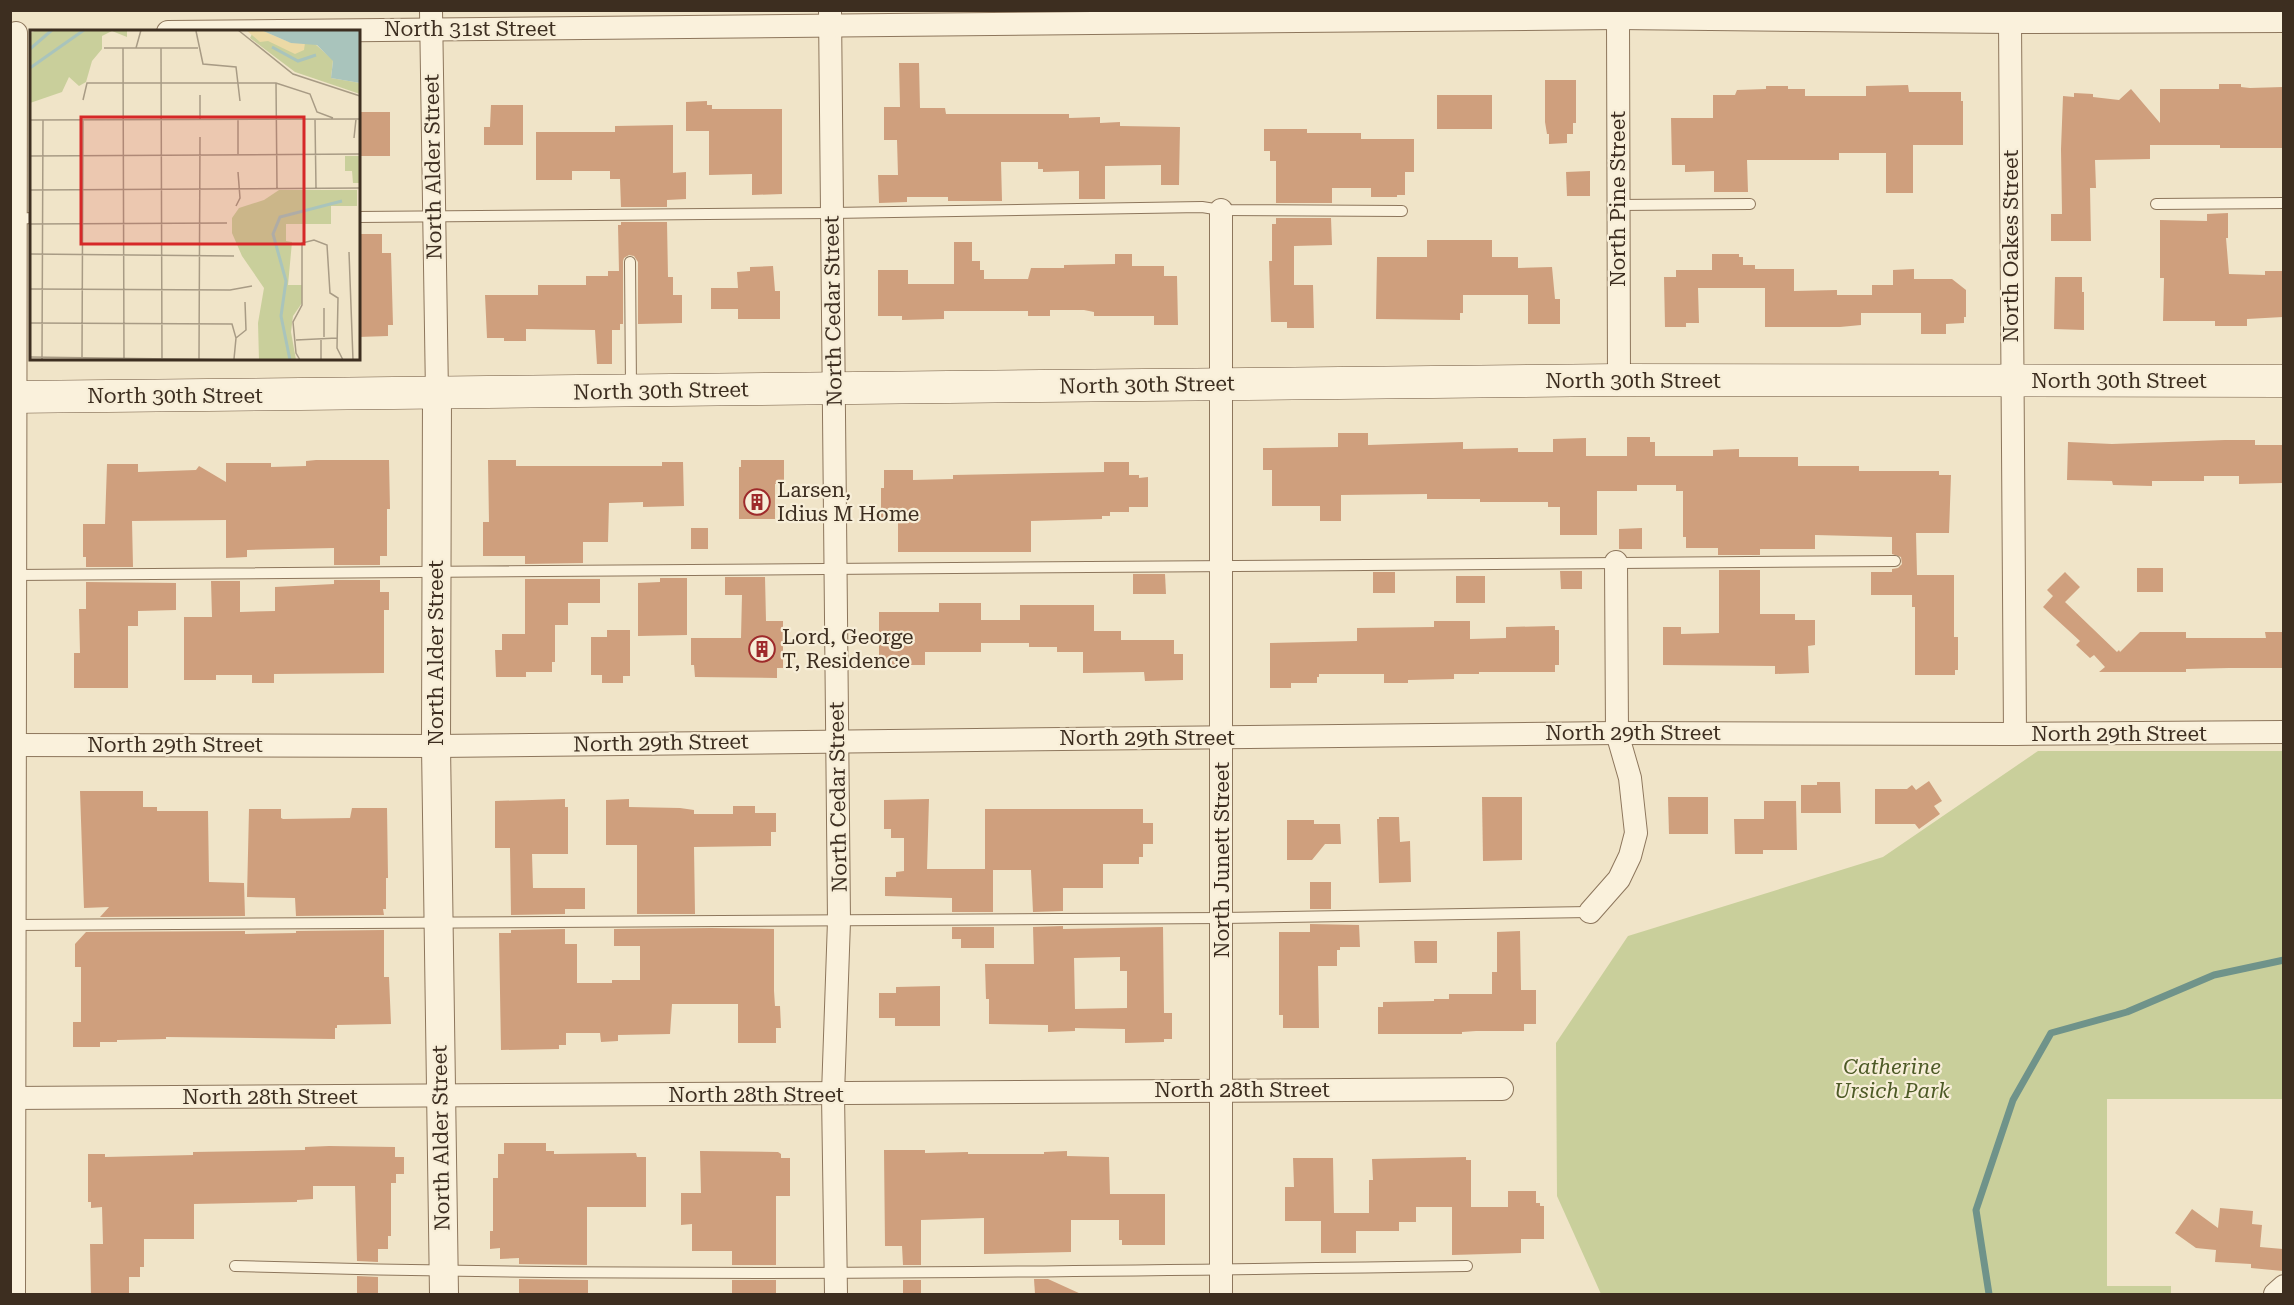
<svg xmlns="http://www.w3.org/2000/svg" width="2294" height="1305" font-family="'Roboto Serif',serif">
  <rect width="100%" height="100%" fill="#f0e4c8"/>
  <polygon fill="#c9cf9b" points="2038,751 2283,751 2283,1099 2107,1099 2107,1286 2171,1286 2171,1294 1601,1294 1557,1196 1556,1043 1628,936 1883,857"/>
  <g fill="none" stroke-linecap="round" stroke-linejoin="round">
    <polyline stroke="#6f938a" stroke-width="7" points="1989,1294 1976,1210 2013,1100 2051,1033 2127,1012 2214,975 2284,960"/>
  </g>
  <g fill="#cf9f7d" fill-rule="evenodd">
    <polygon points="899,63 919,63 920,108 945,108 946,114 1069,114 1069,118 1100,117 1100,123 1120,122 1120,126 1180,127 1179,185 1161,185 1161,165 1105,166 1105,199 1079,199 1079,171 1043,172 1043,169 1038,169 1038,162 1001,162 1002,201 948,201 948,197 907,197 907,202 879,203 878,175 898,175 897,140 884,140 884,107 900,107"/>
    <polygon points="1545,80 1576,80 1576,123 1573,123 1573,134 1567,134 1567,143 1549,144 1549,134 1547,134 1545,122"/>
    <polygon points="2219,84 2241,84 2241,87 2250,88 2283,87 2283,148 2220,148 2220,145 2150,145 2150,159 2095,160 2096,188 2090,188 2091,241 2051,241 2051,214 2062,214 2061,149 2063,96 2074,97 2074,93 2093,94 2093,97 2119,100 2131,89 2160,123 2160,89 2219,89"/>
    <polygon points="1908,85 1909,92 1961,92 1961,101 1963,101 1963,145 1913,145 1913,193 1886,193 1886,153 1839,153 1839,160 1747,160 1748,192 1714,192 1714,171 1685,172 1685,165 1672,165 1671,118 1713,118 1713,95 1735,95 1737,90 1766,89 1766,86 1788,86 1788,89 1805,89 1805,96 1866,96 1866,86"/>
    <rect x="1437" y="95" width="55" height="34"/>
    <polygon points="707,101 707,105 712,105 712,109 782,109 782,194 752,195 752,174 709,175 709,131 686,131 686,102"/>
    <polygon points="491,105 523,105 523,145 484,145 484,127 490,127"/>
    <rect x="358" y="112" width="32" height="44"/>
    <polygon points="673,125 673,173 686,172 686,199 667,200 667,207 621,207 620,179 610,179 610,171 572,171 572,180 536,180 536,132 615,132 615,126"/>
    <polygon points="1264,129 1307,129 1307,133 1361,133 1361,139 1414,139 1414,172 1405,172 1405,195 1397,195 1397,197 1371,197 1371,188 1332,188 1332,203 1276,203 1276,161 1270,161 1270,151 1264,151"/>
    <polygon points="1590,171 1590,196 1567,196 1566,172"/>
    <polygon points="2228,213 2228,238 2226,238 2229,274 2265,275 2265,271 2283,271 2283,317 2247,319 2247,326 2215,326 2215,321 2163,321 2164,278 2160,278 2160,220 2207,221 2207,214"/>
    <polygon points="1276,218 1331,218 1332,245 1294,246 1294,285 1313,285 1314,328 1287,328 1287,322 1271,322 1269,261 1272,261 1272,224 1276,224"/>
    <polygon points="621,222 667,222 668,277 673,277 673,295 682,295 682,323 638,324 638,262 634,256 629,255 624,258 623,261 623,324 620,324 620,330 612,330 612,364 597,364 595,330 526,329 526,341 504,341 504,338 487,338 485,295 538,295 538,285 586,285 586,276 608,276 608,271 619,271 618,225 621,225"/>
    <polygon points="361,234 382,234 382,253 391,253 393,325 388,325 388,336 358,337 358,240 361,240"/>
    <polygon points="1427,240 1492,240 1492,257 1518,257 1518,268 1552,267 1555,299 1560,299 1560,324 1528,324 1528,295 1463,295 1463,313 1460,313 1460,320 1376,319 1377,257 1427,257"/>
    <polygon points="954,242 972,242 972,261 980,261 980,270 984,270 984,279 1028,279 1031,268 1064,268 1064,265 1115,264 1115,254 1132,254 1132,266 1164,266 1164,276 1177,276 1178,325 1154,325 1154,316 1094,316 1094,312 1084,310 1050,310 1050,316 1028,316 1028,311 944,311 944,319 902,320 902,316 878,316 878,270 908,270 908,284 954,284"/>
    <polygon points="1712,254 1739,254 1739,257 1743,257 1743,265 1755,265 1755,269 1794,269 1794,291 1837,290 1837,295 1872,295 1872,285 1893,285 1893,270 1914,269 1914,279 1952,279 1966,290 1966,317 1964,317 1964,323 1946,324 1946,334 1921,334 1921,313 1861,313 1861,325 1840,327 1765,327 1765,288 1698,288 1699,323 1686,323 1686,327 1665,327 1664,277 1676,277 1676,270 1712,270"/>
    <polygon points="773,266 775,291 780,291 780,319 738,319 738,309 711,309 711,288 738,288 737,272 750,271 750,267"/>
    <polygon points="2055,277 2082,277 2082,292 2084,292 2084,330 2054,329"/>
    <polygon points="1338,433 1368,433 1368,445 1463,442 1463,449 1518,448 1518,452 1553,452 1553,439 1586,438 1586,456 1627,456 1627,437 1650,437 1650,442 1655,442 1655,456 1713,456 1713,450 1739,449 1739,457 1798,457 1798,466 1859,466 1859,471 1939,471 1939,475 1951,475 1949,533 1916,533 1917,575 1954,575 1954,637 1958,637 1958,670 1955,670 1955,675 1915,675 1915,607 1912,607 1912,595 1871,595 1871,572 1892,572 1892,569 1898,568 1902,564 1901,557 1892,554 1892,537 1815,535 1815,549 1760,549 1760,555 1718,555 1718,548 1686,548 1686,537 1683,537 1683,491 1676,491 1676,485 1637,485 1637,491 1597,491 1597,535 1560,535 1560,507 1548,507 1548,502 1480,502 1480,499 1427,499 1427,494 1341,495 1341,521 1320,521 1320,506 1272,506 1272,470 1263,470 1263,448 1338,447"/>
    <polygon points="2225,440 2255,440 2255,445 2283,445 2283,483 2239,484 2239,476 2204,476 2204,481 2152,481 2152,486 2113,485 2112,481 2067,480 2068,442 2112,444"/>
    <polygon points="316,460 389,460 390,509 387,509 387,556 380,556 380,565 334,565 334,548 247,550 247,557 226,558 226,520 132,521 133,567 86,567 86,557 83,557 83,524 105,524 107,464 138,464 138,472 196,470 199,466 226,482 226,463 271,463 271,467 306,466 306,461"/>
    <polygon points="488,460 516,460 516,466 662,466 662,462 683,462 684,506 643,507 643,502 609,503 608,542 583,542 583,563 525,564 525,556 483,556 483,522 489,522"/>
    <polygon points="741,460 784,460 784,484 775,484 775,519 739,519 739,467 741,467"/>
    <polygon points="1104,462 1129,462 1129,475 1139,475 1139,478 1148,477 1148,507 1129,507 1129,512 1110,512 1110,516 1102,516 1102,519 1031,521 1031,552 898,552 898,519 881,519 881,488 884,488 884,470 913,470 913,480 953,479 953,475 1104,472"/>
    <rect x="691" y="528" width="17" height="21"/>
    <polygon points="1642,528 1642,549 1619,549 1619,529"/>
    <rect x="2137" y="568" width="26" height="24"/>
    <polygon points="1719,570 1760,570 1760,614 1795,614 1795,620 1815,620 1815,645 1808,646 1809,673 1775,674 1775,666 1663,665 1663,627 1681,627 1681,634 1719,633"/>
    <polygon points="1560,571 1582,571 1582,589 1561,589"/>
    <rect x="1373" y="572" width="22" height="21"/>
    <polygon points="2065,572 2080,587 2065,602 2117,652 2119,650 2120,652 2140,632 2186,632 2186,638 2266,638 2265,632 2283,632 2283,668 2229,668 2186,669 2186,672 2099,672 2105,667 2094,655 2090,658 2076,645 2080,641 2043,607 2053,596 2047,590"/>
    <polygon points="1133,574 1165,574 1166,594 1133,594"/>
    <rect x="1456" y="576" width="29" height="27"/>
    <polygon points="725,577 765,577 766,621 783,621 783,668 777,668 777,678 695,677 694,665 691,665 691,638 741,638 742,595 725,595"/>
    <polygon points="660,578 687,578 687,635 638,636 638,583 660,582"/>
    <polygon points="525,579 600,579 600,603 568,603 568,625 555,625 555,662 552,662 552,672 526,672 526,677 496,677 495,650 502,650 502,634 525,634"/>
    <polygon points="334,580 380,580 380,592 389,592 389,610 384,610 384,673 274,674 274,683 252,683 252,675 216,675 216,680 184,680 184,617 212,617 211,581 240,581 240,612 275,611 275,587 334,584"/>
    <polygon points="86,582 176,583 176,610 138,611 138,626 128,626 128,688 74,688 74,653 80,653 79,609 86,609"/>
    <polygon points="939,603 981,603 981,620 1020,620 1020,605 1094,605 1094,631 1121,631 1121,640 1174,640 1174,654 1183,654 1183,680 1145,681 1144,672 1083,673 1083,652 1057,652 1057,647 1029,647 1029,643 981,643 981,652 925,652 925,665 883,665 883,663 879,663 879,612 939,612"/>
    <polygon points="1434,621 1470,621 1470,639 1506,638 1506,627 1555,626 1555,630 1559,630 1559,665 1555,665 1555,672 1479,672 1479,674 1454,674 1454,679 1408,680 1408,683 1384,683 1384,674 1319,674 1319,677 1317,677 1317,683 1291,683 1291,688 1270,688 1270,643 1357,641 1357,628 1434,627"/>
    <polygon points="607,630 630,630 630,676 623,676 623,683 602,683 602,675 591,675 591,637 607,637"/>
    <polygon points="1929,781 1942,801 1934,806 1940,814 1919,829 1915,824 1875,824 1875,789 1907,789 1912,785 1916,790"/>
    <polygon points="1817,782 1840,782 1841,813 1801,813 1801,785 1817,785"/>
    <polygon points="80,791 143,791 143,807 157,807 157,811 208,811 209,882 244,883 245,916 100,917 109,907 84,908"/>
    <polygon points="1482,797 1522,797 1522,860 1483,861"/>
    <polygon points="1668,797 1708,797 1708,834 1669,834"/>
    <polygon points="565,799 565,807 568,807 568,854 532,854 533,888 585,888 585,909 565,909 565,914 511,915 510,848 495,848 495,801"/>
    <polygon points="629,799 629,807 680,808 694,810 694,814 733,814 733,806 755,806 755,813 776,813 776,832 771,832 771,846 694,847 695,914 637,914 637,845 606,845 606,800"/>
    <polygon points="929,799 927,869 985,869 985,809 1143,809 1143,823 1153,823 1153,844 1143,844 1143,857 1139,857 1139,864 1103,864 1103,888 1063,888 1063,911 1033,912 1031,870 993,870 993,912 952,912 952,898 885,896 885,877 896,877 896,872 904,871 904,838 891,838 891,829 884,829 884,800"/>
    <polygon points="1764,801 1796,801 1797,850 1763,850 1763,854 1735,854 1734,819 1764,819"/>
    <polygon points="352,808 387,808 388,878 386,878 386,909 383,909 384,915 296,916 295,898 247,897 249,809 281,809 281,818 283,819 350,818"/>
    <polygon points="1379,817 1399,817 1400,842 1410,841 1411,882 1379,883 1377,819 1379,819"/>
    <polygon points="1287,820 1314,820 1314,824 1340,824 1341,844 1325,844 1312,860 1287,860"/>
    <rect x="1310" y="882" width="21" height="27"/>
    <polygon points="1310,924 1359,925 1360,947 1340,947 1340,950 1337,950 1337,966 1318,966 1319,1028 1283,1028 1283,1015 1279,1015 1279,932 1310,932"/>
    <path d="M 1063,926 L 1063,929 L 1163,927 L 1164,1013 L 1172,1013 L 1172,1039 L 1164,1039 L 1164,1042 L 1125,1043 L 1125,1029 L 1075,1028 L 1075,1031 L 1048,1032 L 1048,1025 L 989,1024 L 989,999 L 986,999 L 985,964 L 1034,964 L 1033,927 ZM 1120,957 L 1120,971 L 1127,971 L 1127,1008 L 1075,1009 L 1074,958 Z"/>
    <polygon points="952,927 994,927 994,948 961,948 961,939 952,939"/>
    <polygon points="711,928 774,929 774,991 775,1006 780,1006 781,1028 776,1028 776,1043 738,1043 738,1004 672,1004 670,1034 618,1035 618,1041 601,1042 600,1033 566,1033 566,1045 559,1045 559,1049 501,1050 499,933 511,933 511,930 565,929 565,944 577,944 577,983 612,983 612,980 640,980 640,946 614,946 614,929"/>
    <polygon points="384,930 384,977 389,977 391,1024 337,1025 337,1028 335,1028 335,1039 166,1037 166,1039 117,1040 117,1042 100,1042 100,1047 73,1047 73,1022 81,1022 81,967 75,967 75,944 86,932 245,931 245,934 296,933 296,931"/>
    <polygon points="1520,931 1521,990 1536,990 1536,1024 1524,1024 1524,1031 1476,1031 1462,1032 1462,1034 1378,1034 1378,1007 1383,1007 1383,1002 1434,1001 1434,999 1449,999 1449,994 1492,994 1492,972 1497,972 1497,932"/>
    <polygon points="1414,941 1437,941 1437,963 1415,963"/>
    <polygon points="940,986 940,1026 895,1026 895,1018 879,1018 879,993 896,993 896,987"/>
    <polygon points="504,1143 546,1143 546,1151 554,1151 554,1154 636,1153 637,1157 646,1157 646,1207 587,1207 587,1265 519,1264 519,1258 500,1259 500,1248 490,1249 490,1231 493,1231 493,1178 498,1178 498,1154 504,1154"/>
    <polygon points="329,1146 395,1147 395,1157 404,1157 404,1174 396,1174 396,1183 391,1183 391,1236 388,1236 388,1249 378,1249 378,1262 357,1261 355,1186 313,1186 313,1199 297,1200 297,1202 194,1204 194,1239 144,1239 144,1267 140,1267 140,1277 129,1277 129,1294 91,1294 90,1244 103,1244 102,1207 91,1208 91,1202 88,1202 88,1154 105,1154 105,1157 193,1155 193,1152 305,1150 305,1147"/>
    <polygon points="884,1150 925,1150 925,1153 968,1152 968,1154 1044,1154 1044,1152 1067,1151 1067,1156 1109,1157 1110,1194 1165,1194 1165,1245 1122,1245 1122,1240 1119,1240 1119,1220 1071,1220 1071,1252 984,1254 984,1218 921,1220 921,1265 903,1265 902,1246 885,1246"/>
    <polygon points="700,1151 778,1152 781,1154 781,1158 790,1158 790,1196 776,1196 776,1265 732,1265 732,1251 692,1251 692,1224 681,1225 681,1193 701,1193"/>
    <polygon points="1466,1157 1466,1160 1471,1160 1471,1207 1508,1207 1508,1191 1536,1191 1536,1203 1540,1203 1540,1206 1544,1206 1544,1239 1521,1239 1521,1253 1452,1255 1452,1207 1416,1207 1416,1222 1399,1222 1399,1231 1356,1231 1356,1253 1321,1253 1321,1221 1285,1221 1285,1187 1294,1187 1293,1158 1333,1158 1334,1213 1369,1213 1369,1180 1373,1180 1372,1159"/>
    <polygon points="2220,1208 2253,1211 2252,1224 2262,1225 2260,1247 2283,1249 2283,1271 2251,1268 2251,1264 2215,1262 2216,1250 2196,1248 2175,1233 2192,1209 2218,1228"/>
    <polygon points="357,1276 378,1277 378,1294 357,1294"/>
    <polygon points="519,1279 588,1280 588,1294 519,1294"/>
    <polygon points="1034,1279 1048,1279 1081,1294 1035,1294"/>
    <rect x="732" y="1280" width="44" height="14"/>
    <rect x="903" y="1280" width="18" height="14"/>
  </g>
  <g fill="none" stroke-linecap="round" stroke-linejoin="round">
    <g stroke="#8d765c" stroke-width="12">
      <g id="service">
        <polyline points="2156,204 2284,203"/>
        <polyline points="1618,205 1750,204"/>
        <polyline points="358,217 832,213 1202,207 1221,210 1402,211"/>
        <polyline points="14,219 32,218"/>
        <polyline points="630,262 631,388"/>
        <polyline points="14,575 1895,561"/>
        <polyline points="14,925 1222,918 1590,912"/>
        <path d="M 235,1266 C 646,1278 1057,1272 1467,1266"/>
      </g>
    </g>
    <g stroke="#8d765c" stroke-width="24">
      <g id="minor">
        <polyline points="431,10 437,394"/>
        <polyline points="830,10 839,921 833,1094 836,1294"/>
        <polyline points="2011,10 2010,22 2015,734"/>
        <polyline points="1618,18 1619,380"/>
        <polyline points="168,32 1618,18 2010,22 2284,21"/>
        <polyline points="10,745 436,746 1617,733 2015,734 2284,732"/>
        <polyline points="1590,912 1619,879 1630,856 1636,833 1630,778 1617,733 1616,562"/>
        <polyline points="10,1098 1502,1089"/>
        <polyline points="14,1294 16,33"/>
        <polyline points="1221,1294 1221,210"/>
        <polyline points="2275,1294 2284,1286"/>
      </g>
    </g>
    <g stroke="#8d765c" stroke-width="30">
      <polyline id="tertiary" points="437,394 436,746 444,1294"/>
    </g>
    <g stroke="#6f573f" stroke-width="33">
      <polyline id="secondary" points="10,397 1619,380 2284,381"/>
    </g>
    <use href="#service" stroke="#faf1dc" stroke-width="10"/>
    <use href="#minor" stroke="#faf1dc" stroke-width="22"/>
    <use href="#tertiary" stroke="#faf1dc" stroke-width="28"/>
    <use href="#secondary" stroke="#faf1dc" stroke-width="32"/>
  </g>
  <defs>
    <g id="building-ring" transform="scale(1.35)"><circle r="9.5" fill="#f7eed8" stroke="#9e2a2b" stroke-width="1.5"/><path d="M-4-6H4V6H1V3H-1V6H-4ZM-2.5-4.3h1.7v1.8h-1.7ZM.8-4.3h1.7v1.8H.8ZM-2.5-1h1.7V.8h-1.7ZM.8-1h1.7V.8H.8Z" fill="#9e2a2b"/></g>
  </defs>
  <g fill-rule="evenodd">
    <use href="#building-ring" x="757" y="502"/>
    <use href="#building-ring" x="762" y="649"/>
  </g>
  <g text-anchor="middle" stroke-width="4.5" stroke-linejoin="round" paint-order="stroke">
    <g font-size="21" fill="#3d2e20" stroke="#f7eed8">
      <text x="470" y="36">North 31st Street</text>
      <text transform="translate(433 167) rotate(-91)" y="7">North Alder Street</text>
      <text transform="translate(1618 199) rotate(-90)" y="7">North Pine Street</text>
      <text transform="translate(2011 246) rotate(-90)" y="7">North Oakes Street</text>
      <text transform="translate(833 311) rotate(-91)" y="7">North Cedar Street</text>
      <text x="1633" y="388">North 30th Street</text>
      <text x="2119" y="388">North 30th Street</text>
      <text transform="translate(1147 385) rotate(-1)" y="7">North 30th Street</text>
      <text transform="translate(661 391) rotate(-1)" y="7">North 30th Street</text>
      <text x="175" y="403">North 30th Street</text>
      <text transform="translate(436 653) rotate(-90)" y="7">North Alder Street</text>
      <text x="1633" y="740">North 29th Street</text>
      <text x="2119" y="741">North 29th Street</text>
      <text x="1147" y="745">North 29th Street</text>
      <text transform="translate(661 743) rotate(-1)" y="7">North 29th Street</text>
      <text x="175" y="752">North 29th Street</text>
      <text transform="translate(838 797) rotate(-91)" y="7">North Cedar Street</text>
      <text transform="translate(1222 860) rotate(-90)" y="7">North Junett Street</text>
      <text x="1242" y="1097">North 28th Street</text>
      <text x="756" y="1102">North 28th Street</text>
      <text x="270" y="1104">North 28th Street</text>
      <text transform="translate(441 1138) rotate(-91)" y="7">North Alder Street</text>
    </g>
    <g font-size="21" fill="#3d2e20" stroke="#f7eed8" text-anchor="start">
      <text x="777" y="497">Larsen,<tspan x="777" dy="24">Idius M Home</tspan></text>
      <text x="782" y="644">Lord, George<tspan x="782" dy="24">T, Residence</tspan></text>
    </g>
    <g font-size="21" font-style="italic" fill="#4d5a26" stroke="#f7eed8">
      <text x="1892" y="1074">Catherine<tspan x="1892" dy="24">Ursich Park</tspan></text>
    </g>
  </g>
  <g transform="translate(30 30)">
    <rect width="330" height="330" fill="#f0e4c8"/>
    <path d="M 7,0 L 97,0 L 97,7 L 82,1 L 72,6 L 72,19 L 62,31 L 56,52 L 49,56 L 39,47 L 32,62 L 0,73 L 0,3 ZM 224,0 L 261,13 L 284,13 L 303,30 L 301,48 L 330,53 L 330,64 L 265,42 L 220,8 ZM 315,126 L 330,126 L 330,153 L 323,153 L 322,141 L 315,141 ZM 249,160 L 327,160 L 327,176 L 301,176 L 301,194 L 256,194 L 256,211 L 262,212 L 258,255 L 272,255 L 272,273 L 263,286 L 261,302 L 266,330 L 229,330 L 228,293 L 234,258 L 212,226 L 202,203 L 202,188 L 209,178 L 234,170 Z" fill="#c9cf9b"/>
    <path d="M 216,0 L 231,0 L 261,13 L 275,13 L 274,20 L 265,24 L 238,11 L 230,12 Z" fill="#ecd9a5"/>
    <path d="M 231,0 L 330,0 L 330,53 L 301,48 L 303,31 L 287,15 L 261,13 Z" fill="#a9c4bc"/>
    <path fill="none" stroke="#a9c4bc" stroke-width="3" d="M 242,17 L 268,31 L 286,25M 0,19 L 22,0M 0,38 L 54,0M 260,330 L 251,286 L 256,251 L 243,204 L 250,187 L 312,171"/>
    <path fill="none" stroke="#a89b85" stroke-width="1.5" d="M 208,0 L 263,44 L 330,66M 166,1 L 173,34 L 206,37 L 210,71M 74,18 L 168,18M 93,18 L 94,330M 106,18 L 111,0M 131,18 L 132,330M 246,53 L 247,158M 170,65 L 170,89M 53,70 L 57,53 L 246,53 L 280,64 L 287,82 L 303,88M 208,89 L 208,124M 285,89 L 286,158M 0,90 L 330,89M 324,108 L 326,89M 0,126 L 330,124M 0,160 L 330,158M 206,176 L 210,168 L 208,142M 0,194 L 197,193M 319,222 L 323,330M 0,224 L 204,226M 0,259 L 200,260 L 222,256M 294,278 L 294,307M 0,293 L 202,294 L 206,308 L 204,329M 206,308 L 216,300 L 215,272M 266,310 L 307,308M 291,310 L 291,330M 0,327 L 213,330M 12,330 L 13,90M 52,330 L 53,90M 169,330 L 170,107M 270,330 L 266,323 L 263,292 L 272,275 L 272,213 L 284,210 L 297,215 L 300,263 L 308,268 L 307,318 L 313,330"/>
    <path fill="#d62828" fill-opacity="0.15" stroke="#d62828" stroke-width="3" d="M 51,87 L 274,87 L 274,214 L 51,214 Z"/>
    <rect width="330" height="330" fill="none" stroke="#3d2e20" stroke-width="3"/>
  </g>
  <rect width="2294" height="1305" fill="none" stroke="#3d2e20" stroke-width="24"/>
</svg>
